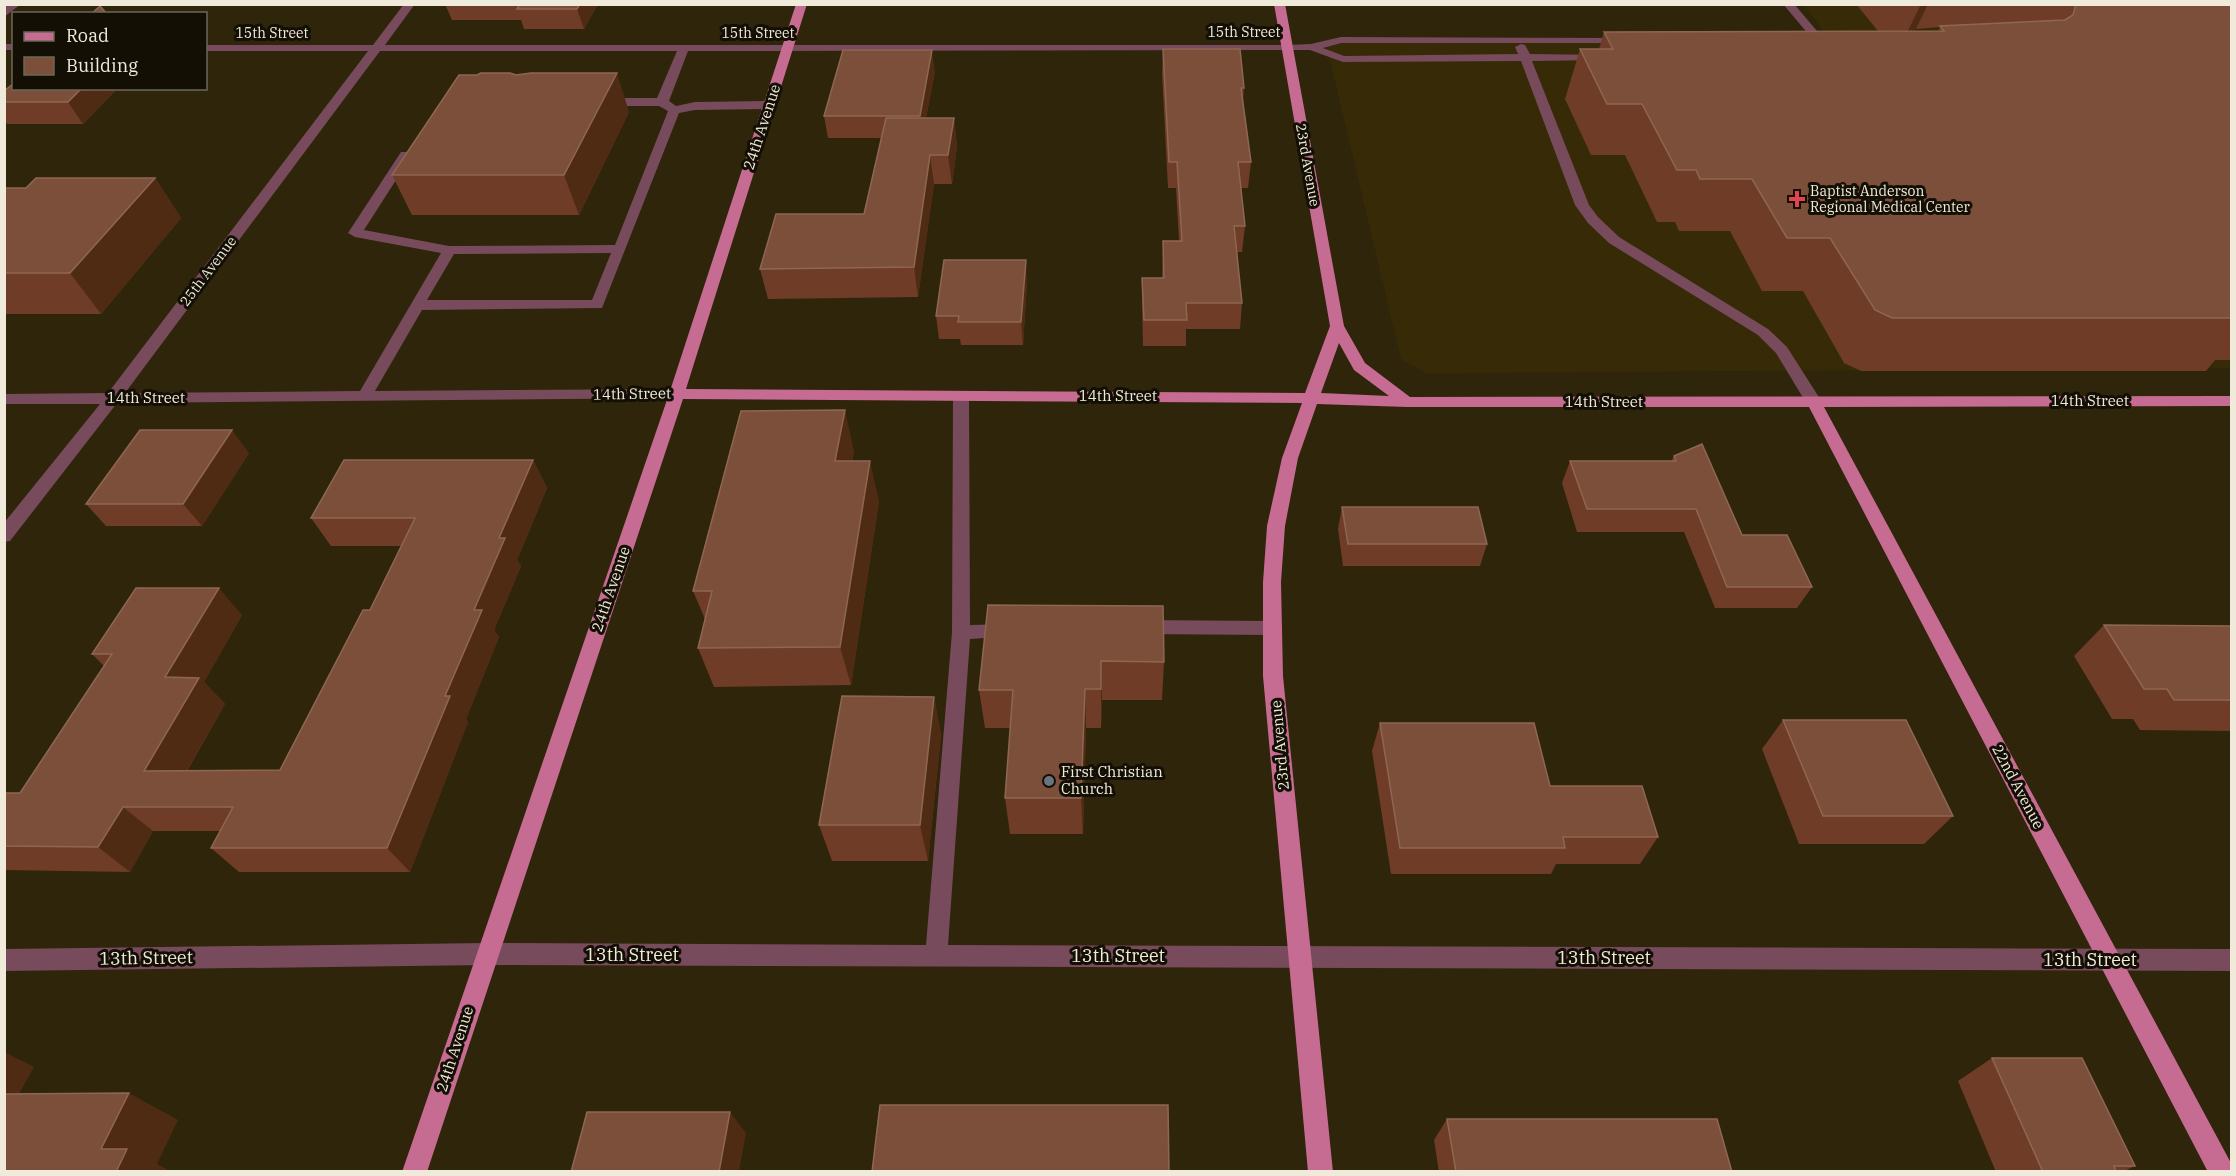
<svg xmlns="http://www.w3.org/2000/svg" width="2236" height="1176" font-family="'IBM Plex Serif',serif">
  <rect width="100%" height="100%" fill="#2f250a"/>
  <polygon fill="#372b07" points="1804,5 2231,5 2231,368 1426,373 1401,359 1325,39 1828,37"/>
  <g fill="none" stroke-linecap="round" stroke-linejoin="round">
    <g fill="#774a5c" fill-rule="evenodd">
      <polygon points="9,4 21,4 4,17 4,8"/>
      <path d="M 404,4 L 415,4 L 385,45 L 1287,45 L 1311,44 L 1341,37 L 1629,38 L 1629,42 L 1625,43 L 1341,43 L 1323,48 L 1344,56 L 1518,54 L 1515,47 L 1521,44 L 1525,45 L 1530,54 L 1605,55 L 1607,57 L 1601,60 L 1532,61 L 1589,205 L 1598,217 L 1619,237 L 1768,329 L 1787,347 L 1822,402 L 1820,406 L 1808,406 L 1776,353 L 1758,335 L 1609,243 L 1588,223 L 1575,205 L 1521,61 L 1343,62 L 1310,50 L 688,51 L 669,101 L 676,106 L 695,102 L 769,101 L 775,105 L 769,109 L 695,110 L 679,113 L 602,308 L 422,310 L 375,391 L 677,389 L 685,394 L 683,398 L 117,403 L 10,541 L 4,542 L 4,523 L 100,404 L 4,404 L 4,394 L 108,393 L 368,51 L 206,51 L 206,45 L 373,45 ZM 380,51 L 677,51 L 657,98 L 601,98 L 595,102 L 601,106 L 659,106 L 668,111 L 615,245 L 449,246 L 364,230 L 412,155 L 411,152 L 401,152 L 348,233 L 355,237 L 441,253 L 360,391 L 125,393 ZM 611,253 L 592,300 L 427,300 L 454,254 Z"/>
      <polygon points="1783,4 1794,4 1823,38 1823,42 1815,42"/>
      <rect x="4" y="44" width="10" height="6"/>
      <polygon points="961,391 967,392 969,396 970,625 1010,624 1017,626 1019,631 1017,636 970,639 948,945 2232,949 2232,971 486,965 4,971 4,949 486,943 926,945 952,632 953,396 955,392"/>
      <polygon points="1139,620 1273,621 1280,623 1282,628 1280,633 1273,635 1139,634 1132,632 1130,627 1132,622"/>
    </g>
    <path fill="#c66b91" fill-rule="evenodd" d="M 796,4 L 807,4 L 686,389 L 1305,393 L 1330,326 L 1274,4 L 1285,4 L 1344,326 L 1365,363 L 1410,397 L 2232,396 L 2232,406 L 1824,407 L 2231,1163 L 2232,1172 L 2208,1172 L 1809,407 L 1407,407 L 1317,404 L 1298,458 L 1285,526 L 1281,582 L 1283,676 L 1333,1172 L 1308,1172 L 1263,676 L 1263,582 L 1267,526 L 1282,458 L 1302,403 L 683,399 L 427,1172 L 402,1172 L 669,394 ZM 1339,343 L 1354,370 L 1389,396 L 1321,393 Z"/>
  </g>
  <g fill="#6e3c27" fill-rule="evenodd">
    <polygon points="445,4 598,4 584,29 524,29 521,20 452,20"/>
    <path d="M 1856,4 L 2232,4 L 2232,360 L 2215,360 L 2206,371 L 1861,371 L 1844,363 L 1803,291 L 1762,291 L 1730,231 L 1679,231 L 1675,222 L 1657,222 L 1625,155 L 1591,155 L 1565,99 L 1580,49 L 1599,49 L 1604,32 L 1878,31 ZM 1940,27 L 1938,31 L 1910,31 L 1916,29 Z"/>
    <polygon points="1163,49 1244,88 1243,102 1251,162 1248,188 1241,188 1245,226 1242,252 1237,252 1242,303 1240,329 1186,329 1186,346 1143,346 1142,304 1142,278 1162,278 1163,241 1179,241 1176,188 1168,188 1162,74"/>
    <polygon points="935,71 926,118 954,118 957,147 952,184 934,184 918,297 768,299 760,269 864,214 881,138 828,138 824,116"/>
    <polygon points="118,88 83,124 7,124 4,120 4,91"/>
    <polygon points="629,112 579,215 412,215 392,175"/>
    <polygon points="155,178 181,218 101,314 4,314 4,188 26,188"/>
    <polygon points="1027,282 1023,345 961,345 960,339 939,339 936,316"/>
    <polygon points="854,451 852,461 879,501 851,685 714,687 698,648 705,619 693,591"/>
    <polygon points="249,453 202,526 106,526 86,504"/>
    <polygon points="1674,456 1742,535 1812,587 1797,608 1715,608 1684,532 1577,532 1562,483 1570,461 1671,461"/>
    <polygon points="533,460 547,488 517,560 521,566 494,630 499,637 466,719 468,722 410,872 239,872 211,848 220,831 153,831 130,872 4,870 4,793 20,793 104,666 92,654 242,615 204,682 225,704 187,771 280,770 370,610 401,546 331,546 311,518"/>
    <polygon points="1342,507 1487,544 1480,566 1343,566 1338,529"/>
    <polygon points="988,605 1164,662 1162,700 1102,700 1101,728 1086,728 1083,834 1010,834 1005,798 1010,728 985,728 979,690"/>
    <polygon points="2104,625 2232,626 2232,731 2140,730 2133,719 2112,719 2074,656"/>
    <polygon points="934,697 941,735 928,861 832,861 819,825"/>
    <polygon points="1783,720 1953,816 1924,844 1799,844 1762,749"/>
    <polygon points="1380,723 1550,786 1658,837 1640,864 1556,864 1551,874 1391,874 1372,751"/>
    <polygon points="1992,1058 2135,1166 2122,1172 1996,1172 1958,1081"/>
    <polygon points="1447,1119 1732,1172 1439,1172 1434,1140"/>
  </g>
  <g fill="#4f2b13">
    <polygon points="580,4 598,4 584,29 577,9"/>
    <polygon points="1921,4 1928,4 1916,29 1910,31 1902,43"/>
    <polygon points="932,50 935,71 922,138 920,116"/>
    <polygon points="617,73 629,112 579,215 564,175"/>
    <polygon points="82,88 118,88 83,124 68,102"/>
    <polygon points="954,118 957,147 952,184 948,155"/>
    <polygon points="930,155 934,184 918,297 914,267"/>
    <polygon points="155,178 181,218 101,314 70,273"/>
    <polygon points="1026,260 1027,282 1023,345 1021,322"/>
    <polygon points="845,410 854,451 845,502 835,461"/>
    <polygon points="232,430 249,453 202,526 183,504"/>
    <polygon points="533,460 547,488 517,560 521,566 494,630 499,637 466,719 468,722 410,872 387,848 445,696 474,610 499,538"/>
    <polygon points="870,461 879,501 851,685 840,647"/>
    <polygon points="219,588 242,615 204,682 225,704 172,796 144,771 165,677"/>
    <polygon points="1101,661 1102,700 1101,728"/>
    <polygon points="1085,689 1086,728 1083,834 1081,798"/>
    <polygon points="934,697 941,735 928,861 920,825"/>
    <polygon points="123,807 153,831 130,872 98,847"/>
    <polygon points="4,1052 34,1067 4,1121"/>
    <polygon points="129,1093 178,1120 157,1164 172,1172 116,1172 101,1149"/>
    <polygon points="730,1112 746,1133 739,1172 719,1172"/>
  </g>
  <g fill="#7c4f3a" stroke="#8e6753" stroke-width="1.5">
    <polygon points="520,4 580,4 577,9 517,9"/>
    <polygon points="2076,4 2232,4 2232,318 1892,318 1875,310 1830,238 1787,238 1752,179 1700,179 1696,170 1677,170 1642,104 1607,104 1580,49 1613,49 1604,32 1944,31 1940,26 2065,20 2073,15"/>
    <polygon points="100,6 107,14 91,14"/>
    <polygon points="1163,49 1240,49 1244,88 1241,88 1251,162 1238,162 1245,226 1234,226 1242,303 1186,303 1187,320 1144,320 1142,278 1164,278 1163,241 1182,241 1177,162 1169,162"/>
    <polygon points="843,50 932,50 920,116 824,116"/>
    <polygon points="481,73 510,73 516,75 531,73 617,73 564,175 392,175 459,75 477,75"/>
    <polygon points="14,83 14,88 82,88 68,102 4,102 4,91"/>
    <polygon points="886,118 954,118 948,155 930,155 914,267 760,269 776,214 864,214"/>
    <polygon points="36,178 155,178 70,273 4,273 4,188 26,188"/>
    <polygon points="944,260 1026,260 1021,322 958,322 959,316 936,316"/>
    <polygon points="845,410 835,461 870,461 840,647 698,648 712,591 693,591 741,411"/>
    <polygon points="140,430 232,430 183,504 86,504"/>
    <polygon points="1702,444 1742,535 1787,535 1812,587 1727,587 1696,509 1587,509 1570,461 1676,461 1674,456"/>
    <polygon points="344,460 533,460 499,538 505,538 474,610 482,610 445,696 450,696 387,848 211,848 233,807 123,807 98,847 4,846 4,793 20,793 112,654 92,654 136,588 219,588 165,677 199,678 144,771 280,770 363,610 370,610 415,518 311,518"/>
    <polygon points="1342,507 1478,507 1487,544 1348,544"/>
    <polygon points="988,605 1163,606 1164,662 1101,661 1101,689 1085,689 1081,798 1005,798 1013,690 979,690"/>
    <polygon points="2104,625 2232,626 2232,700 2174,700 2167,689 2144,689"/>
    <polygon points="842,696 934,697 920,825 819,825"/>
    <polygon points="1783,720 1906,720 1953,816 1823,816"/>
    <polygon points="1380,723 1534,723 1550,786 1642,786 1658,837 1563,837 1565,848 1400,848"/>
    <polygon points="1992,1058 2082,1058 2135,1166 2114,1166 2116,1172 2043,1172"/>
    <polygon points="129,1093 101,1149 127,1149 116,1172 4,1172 4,1094"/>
    <polygon points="880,1105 1168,1105 1169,1172 872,1172"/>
    <polygon points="587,1112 730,1112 719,1172 571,1172"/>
    <polygon points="1447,1119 1717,1119 1732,1172 1456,1172"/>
  </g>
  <path fill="#e0444e" stroke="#130f05" stroke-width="2" d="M1794 190h6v6h6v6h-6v6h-6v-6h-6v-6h6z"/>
  <circle fill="#6b7280" stroke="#130f05" stroke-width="2" cx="1049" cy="781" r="6"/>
  <g text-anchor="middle" stroke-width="6" stroke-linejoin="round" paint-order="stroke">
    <g font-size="14" fill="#f0eada" stroke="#130f05">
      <text x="1244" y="37">15th Street</text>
      <text x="272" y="38">15th Street</text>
      <text x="758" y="38">15th Street</text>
      <text transform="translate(1308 165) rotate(80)" y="5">23rd Avenue</text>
      <text transform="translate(208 271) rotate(-53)" y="5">25th Avenue</text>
    </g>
    <g font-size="14" fill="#f0eada" stroke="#130f05" text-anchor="start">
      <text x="1810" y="196">Baptist Anderson<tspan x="1810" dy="16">Regional Medical Center</tspan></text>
    </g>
    <g font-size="15" fill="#f0eada" stroke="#130f05">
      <text transform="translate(762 127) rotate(-72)" y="5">24th Avenue</text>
      <text transform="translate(632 394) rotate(-1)" y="5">14th Street</text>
      <text x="1118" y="401">14th Street</text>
      <text x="146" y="403">14th Street</text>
      <text x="2090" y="406">14th Street</text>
      <text x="1604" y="407">14th Street</text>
      <text transform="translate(611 589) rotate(-71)" y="5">24th Avenue</text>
      <text transform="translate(1280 745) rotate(-95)" y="5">23rd Avenue</text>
      <text transform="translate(2018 787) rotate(62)" y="5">22nd Avenue</text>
      <text transform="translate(455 1049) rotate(-72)" y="5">24th Avenue</text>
    </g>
    <g font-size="15" fill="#f0eada" stroke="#130f05" text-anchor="start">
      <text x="1061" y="777">First Christian<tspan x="1061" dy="17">Church</tspan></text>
    </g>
    <g font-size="18" fill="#f0eada" stroke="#130f05">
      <text x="632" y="961">13th Street</text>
      <text x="1118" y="962">13th Street</text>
      <text transform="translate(146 958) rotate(-1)" y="6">13th Street</text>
      <text x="1604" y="964">13th Street</text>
      <text x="2090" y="966">13th Street</text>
    </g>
  </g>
  <rect width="2236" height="1176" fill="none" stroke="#f0eada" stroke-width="12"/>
  <rect x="12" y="12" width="195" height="78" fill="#130f05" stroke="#6b675a" stroke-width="1.5"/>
  <rect x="24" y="32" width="30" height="9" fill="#c66b91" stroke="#6b675a" stroke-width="1.5"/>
  <text x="66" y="42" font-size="18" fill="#f0eada">Road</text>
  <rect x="24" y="57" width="30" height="18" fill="#7c4f3a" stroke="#6b675a" stroke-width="1.5"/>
  <text x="66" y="72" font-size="18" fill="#f0eada">Building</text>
</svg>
